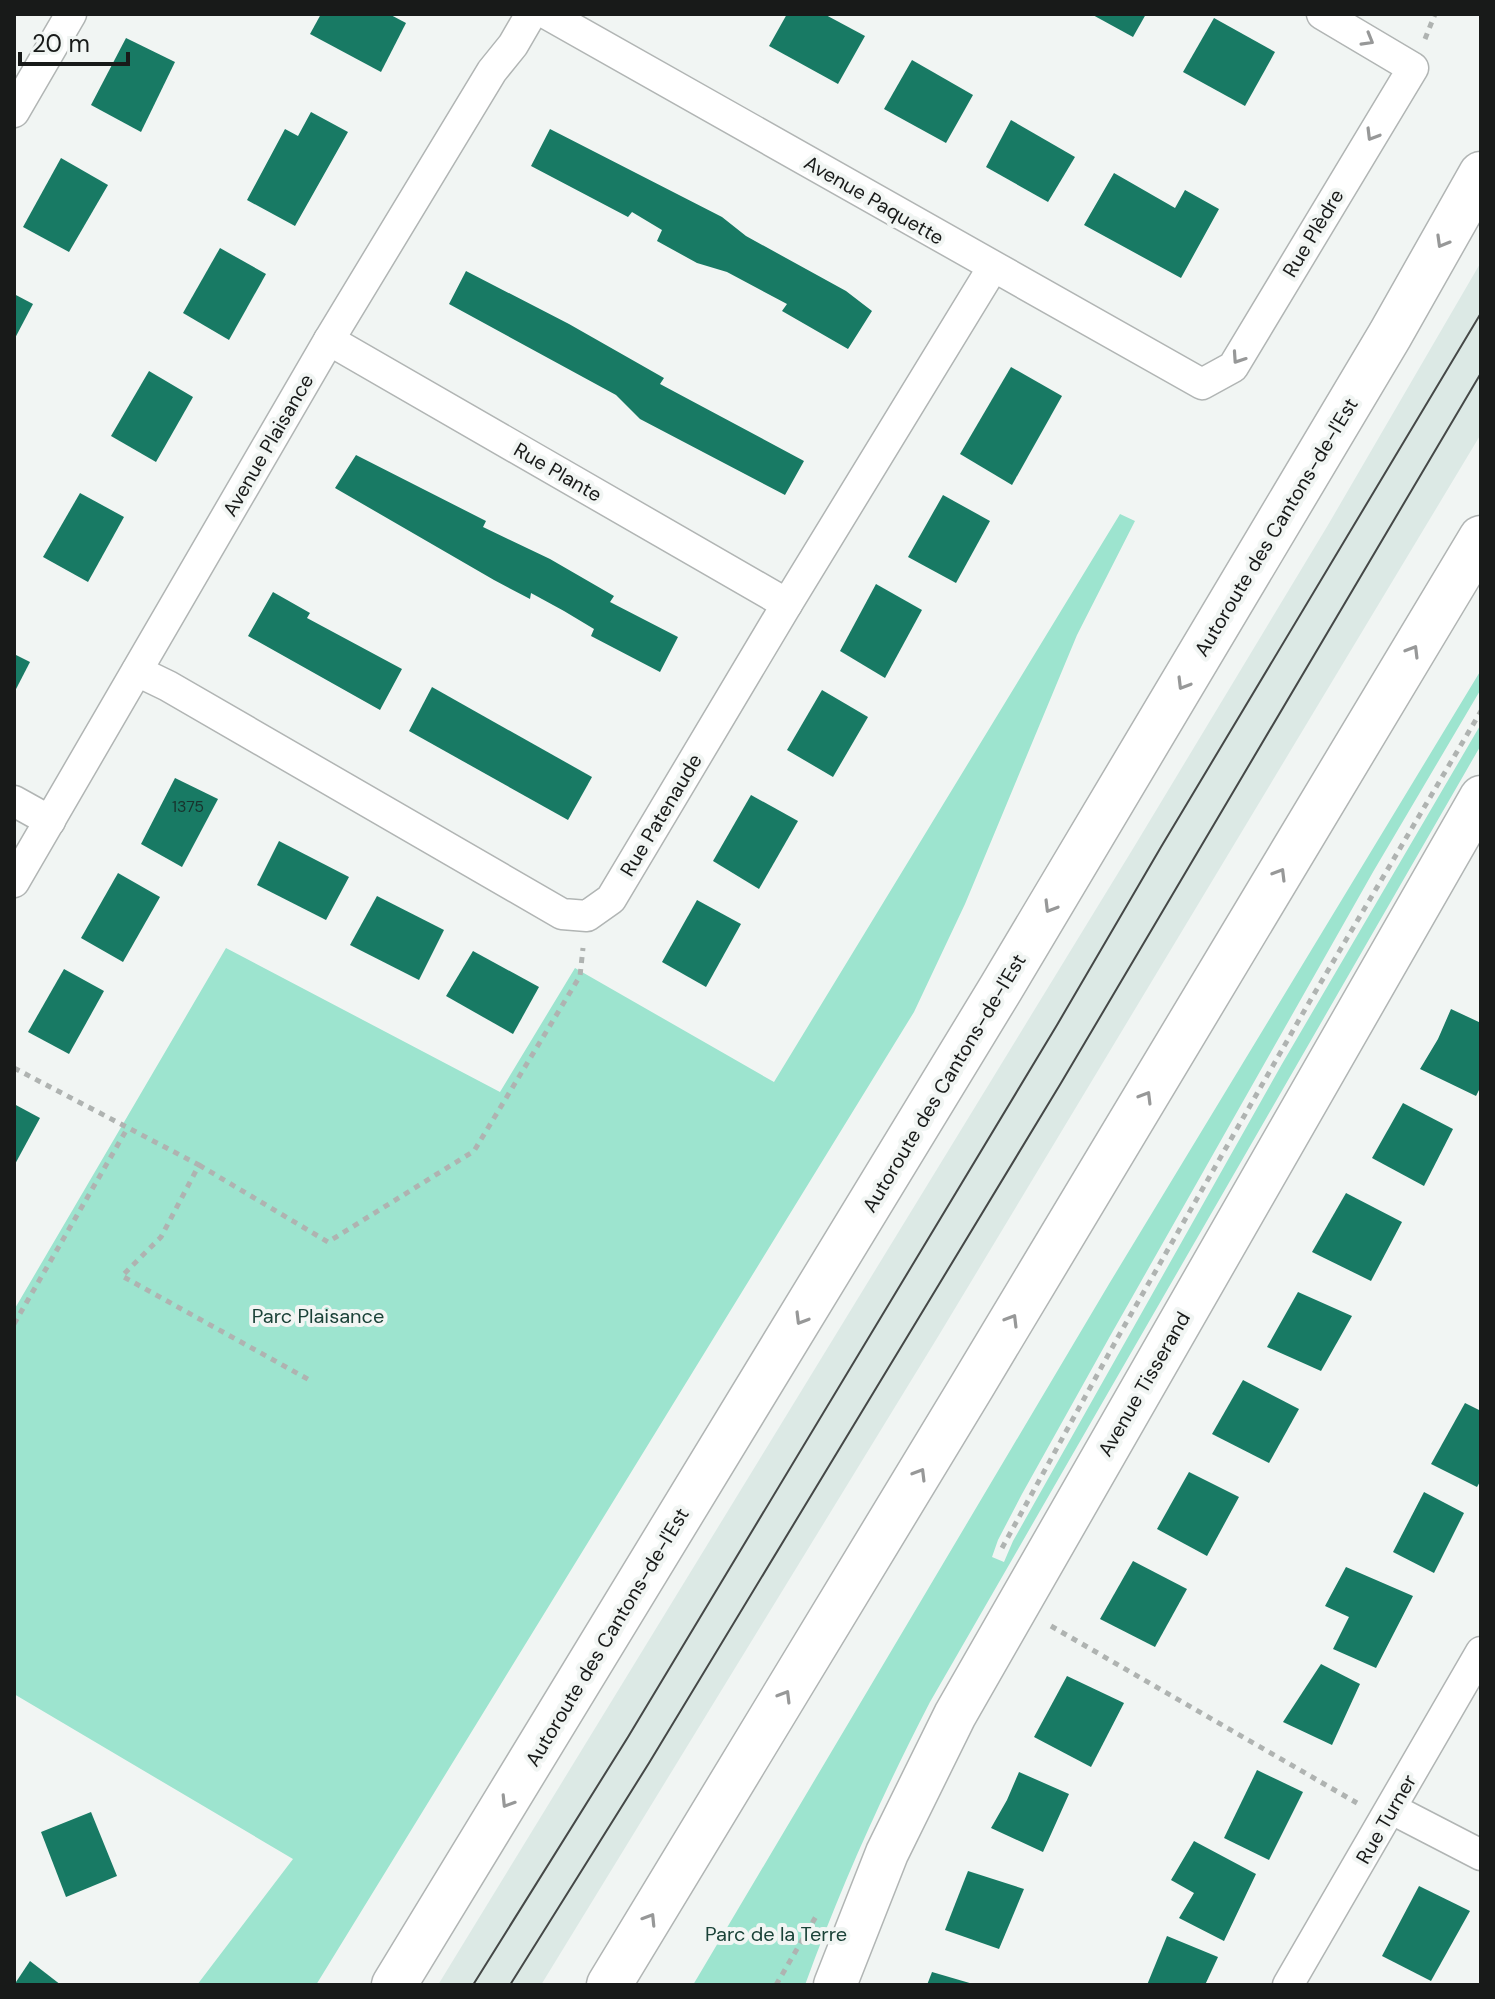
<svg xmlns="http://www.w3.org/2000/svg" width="1495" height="1999" font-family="'DM Sans',sans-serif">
  <rect width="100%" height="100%" fill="#f1f5f3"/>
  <polygon fill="#dce9e5" points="1481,262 1481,434 939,1335 541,1985 438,1985 1134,847 1328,525"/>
  <g fill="#9de4cf">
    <polygon points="1120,514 1135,521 1077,635 965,904 914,1012 316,1985 197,1985 293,1859 14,1694 14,1310 226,948 500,1092 575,968 774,1082"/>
    <path d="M 1481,670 L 1481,689 L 1373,872 L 1109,1338 L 1022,1494 L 998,1540 L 992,1557 L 1004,1562 L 1013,1541 L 1282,1064 L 1481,724 L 1481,745 L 930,1702 C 882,1795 841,1886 805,1985 L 693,1985 L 1109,1284 Z"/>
  </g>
  <g fill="#187a64">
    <polygon points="321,14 389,14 406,23 381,72 310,34"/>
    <polygon points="787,14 824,14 865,36 838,84 769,46"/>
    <polygon points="1091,14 1146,14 1133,37"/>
    <polygon points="1214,18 1275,52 1245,106 1183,72"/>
    <polygon points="126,38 175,62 141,132 91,105"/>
    <polygon points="912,60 973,95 946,143 884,109"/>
    <polygon points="311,112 348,132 295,226 247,200 285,129 298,136"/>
    <polygon points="1011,120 1075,157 1048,202 986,167"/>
    <polygon points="550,129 722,217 746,236 846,291 872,311 848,349 782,311 787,304 727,272 697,263 657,241 662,230 632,212 628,217 531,166"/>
    <polygon points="61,158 108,185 69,252 23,227"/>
    <polygon points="1114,173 1175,208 1185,190 1219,209 1181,278 1084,225"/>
    <polygon points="220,248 266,274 229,340 183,313"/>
    <polygon points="466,271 569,324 664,378 660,384 804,461 785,495 640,419 616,395 449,304"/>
    <polygon points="14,294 33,304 14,340"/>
    <polygon points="1011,367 1062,396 1012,485 960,454"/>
    <polygon points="149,371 193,397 156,462 111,436"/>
    <polygon points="356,455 486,521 483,527 550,559 614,596 610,602 678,637 660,672 591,636 594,629 564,611 531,593 530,599 494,580 335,488"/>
    <polygon points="80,493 124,517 88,582 43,557"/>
    <polygon points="943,495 990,521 956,583 908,557"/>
    <polygon points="876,584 922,610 885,678 840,651"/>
    <polygon points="273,592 310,613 307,618 402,669 380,710 248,636"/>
    <polygon points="14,654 30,662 14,693"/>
    <polygon points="432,687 592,777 568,820 409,731"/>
    <polygon points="822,690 868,717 833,777 787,750"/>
    <polygon points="175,778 218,799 182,867 141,844"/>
    <polygon points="751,795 798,821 759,889 713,861"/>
    <polygon points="279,841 349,877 326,920 257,885"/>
    <polygon points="118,873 160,897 123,962 81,938"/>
    <polygon points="377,896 444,930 419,980 350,945"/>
    <polygon points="697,900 741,924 706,987 662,962"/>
    <polygon points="473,951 539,987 513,1034 446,996"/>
    <polygon points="64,969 104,991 69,1054 28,1032"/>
    <polygon points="1451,1009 1481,1023 1481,1086 1476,1096 1420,1069 1438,1039"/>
    <polygon points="1403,1103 1453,1129 1424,1186 1372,1158"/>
    <polygon points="14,1104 40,1118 14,1166"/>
    <polygon points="1346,1193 1402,1222 1371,1281 1312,1252"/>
    <polygon points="1298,1292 1352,1316 1321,1371 1267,1347"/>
    <polygon points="1243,1380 1299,1409 1269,1463 1212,1434"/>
    <polygon points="1465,1403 1481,1411 1481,1480 1477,1487 1431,1464"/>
    <polygon points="1189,1472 1239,1497 1207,1556 1157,1529"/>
    <polygon points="1424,1492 1464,1513 1434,1573 1393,1552"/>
    <polygon points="1133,1561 1187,1589 1155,1647 1100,1619"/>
    <polygon points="1346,1567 1413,1596 1376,1668 1333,1649 1349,1617 1325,1606"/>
    <polygon points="1321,1664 1360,1684 1332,1745 1283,1722"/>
    <polygon points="1067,1676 1124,1703 1091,1767 1034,1737"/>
    <polygon points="1257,1770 1303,1792 1269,1860 1224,1838"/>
    <polygon points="1019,1772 1069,1794 1043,1852 991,1828 1007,1800"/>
    <polygon points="91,1812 117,1876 66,1897 41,1832"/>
    <polygon points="1194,1841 1256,1874 1224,1941 1179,1918 1194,1893 1171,1880"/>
    <polygon points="968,1871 1024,1889 999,1949 945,1930"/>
    <polygon points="1419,1886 1470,1911 1431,1981 1382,1956"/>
    <polygon points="1167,1936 1218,1957 1205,1985 1147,1985"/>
    <polygon points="30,1961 61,1985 14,1985"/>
    <polygon points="932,1972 973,1984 973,1985 927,1985"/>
  </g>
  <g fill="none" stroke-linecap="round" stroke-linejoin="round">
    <g stroke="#b1b5b4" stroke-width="33">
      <g id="street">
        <polyline points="547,14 1202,384 1233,367 1413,68 1322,14"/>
        <polyline points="14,112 71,14"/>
        <polyline points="329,340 787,604"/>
        <polyline points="137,671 168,686 562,914 587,916 611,899 787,604 993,267"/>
        <polyline points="14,801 50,821"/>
        <polyline points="14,882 329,340 492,71 513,45 531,14"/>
        <polyline points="1392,1809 1481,1855"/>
        <polyline points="1288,1985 1481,1652"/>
      </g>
    </g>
    <g stroke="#b1b5b4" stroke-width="45">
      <polyline id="secondary" points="835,1985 887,1853 955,1715 1481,797"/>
    </g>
    <g stroke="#b1b5b4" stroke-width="47">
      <g id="highway">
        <polyline points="394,1985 1001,988 1390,335 1481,174"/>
        <polyline points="609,1985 972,1386 1481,538"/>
      </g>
    </g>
    <g stroke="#afb3b1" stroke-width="5" stroke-dasharray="6 6" stroke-linecap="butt">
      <polyline points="1425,39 1435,14"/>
      <polyline points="14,1068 199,1165 161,1237 122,1276 313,1382"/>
      <polyline points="199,1165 328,1242 474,1151 580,976 583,948"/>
      <polyline points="14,1324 127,1129"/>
      <polyline points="1002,1548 1118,1337 1307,1006 1481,711"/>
      <polyline points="1051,1626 1357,1803"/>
      <polyline points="776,1985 818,1913"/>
    </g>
    <use href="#street" stroke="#fff" stroke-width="30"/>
    <use href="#secondary" stroke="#fff" stroke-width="42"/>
    <use href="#highway" stroke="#fff" stroke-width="44"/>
    <g stroke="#454847" stroke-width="2">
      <polyline points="473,1985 628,1737 1057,1025 1161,847 1481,313"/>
      <polyline points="510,1985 649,1763 1061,1083 1481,373"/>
    </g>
  </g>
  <defs><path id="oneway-chevron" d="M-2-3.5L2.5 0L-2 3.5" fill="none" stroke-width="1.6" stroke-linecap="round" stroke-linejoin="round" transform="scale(2)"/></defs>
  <g stroke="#979898">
    <use href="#oneway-chevron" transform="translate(1368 40) rotate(30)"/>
    <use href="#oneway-chevron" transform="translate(1372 135) rotate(121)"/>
    <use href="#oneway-chevron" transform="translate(1442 242) rotate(120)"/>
    <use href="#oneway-chevron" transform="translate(1238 358) rotate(124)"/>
    <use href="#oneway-chevron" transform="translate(1413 651) rotate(-59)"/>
    <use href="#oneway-chevron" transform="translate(1183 684) rotate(121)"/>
    <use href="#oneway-chevron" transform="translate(1280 874) rotate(-59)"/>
    <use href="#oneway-chevron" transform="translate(1050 907) rotate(121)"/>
    <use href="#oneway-chevron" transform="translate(1146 1097) rotate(-59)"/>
    <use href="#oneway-chevron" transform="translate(801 1319) rotate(121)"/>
    <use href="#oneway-chevron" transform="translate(1012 1320) rotate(-59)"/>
    <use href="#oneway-chevron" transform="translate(920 1474) rotate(-59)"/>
    <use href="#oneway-chevron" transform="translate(785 1696) rotate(-59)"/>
    <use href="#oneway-chevron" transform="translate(507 1802) rotate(122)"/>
    <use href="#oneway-chevron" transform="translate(650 1919) rotate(-58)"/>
  </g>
  <g text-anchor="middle" stroke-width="8" stroke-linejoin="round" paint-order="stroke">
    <g font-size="16" fill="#18322c">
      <text x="188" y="812">1375</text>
    </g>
    <g font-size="20" fill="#181a19" stroke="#f1f5f3">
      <text transform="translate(874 200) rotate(30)" y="7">Avenue Paquette</text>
      <text transform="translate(1313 233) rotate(-59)" y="7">Rue Plèdre</text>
      <text transform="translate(268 445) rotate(-60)" y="7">Avenue Plaisance</text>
      <text transform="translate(558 472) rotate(30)" y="7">Rue Plante</text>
      <text transform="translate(1276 527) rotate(-59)" y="7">Autoroute des Cantons-de-l'Est</text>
      <text transform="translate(661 815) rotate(-59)" y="7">Rue Patenaude</text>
      <text transform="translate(944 1083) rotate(-59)" y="7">Autoroute des Cantons-de-l'Est</text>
      <text transform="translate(1144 1384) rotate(-60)" y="7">Avenue Tisserand</text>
      <text transform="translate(607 1637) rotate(-59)" y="7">Autoroute des Cantons-de-l'Est</text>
      <text transform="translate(1386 1819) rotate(-60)" y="7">Rue Turner</text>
    </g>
    <g font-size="20" fill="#1a4238" stroke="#f1f5f3">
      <text x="318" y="1323">Parc Plaisance</text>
      <text x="776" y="1941">Parc de la Terre</text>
    </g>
  </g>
  <rect width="1495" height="1999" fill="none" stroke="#181a19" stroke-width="32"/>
  <path d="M20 52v12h108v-12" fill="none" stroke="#181a19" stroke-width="4"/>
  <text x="32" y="52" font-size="24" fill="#181a19" stroke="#f1f5f3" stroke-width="6" paint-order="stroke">20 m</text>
</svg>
